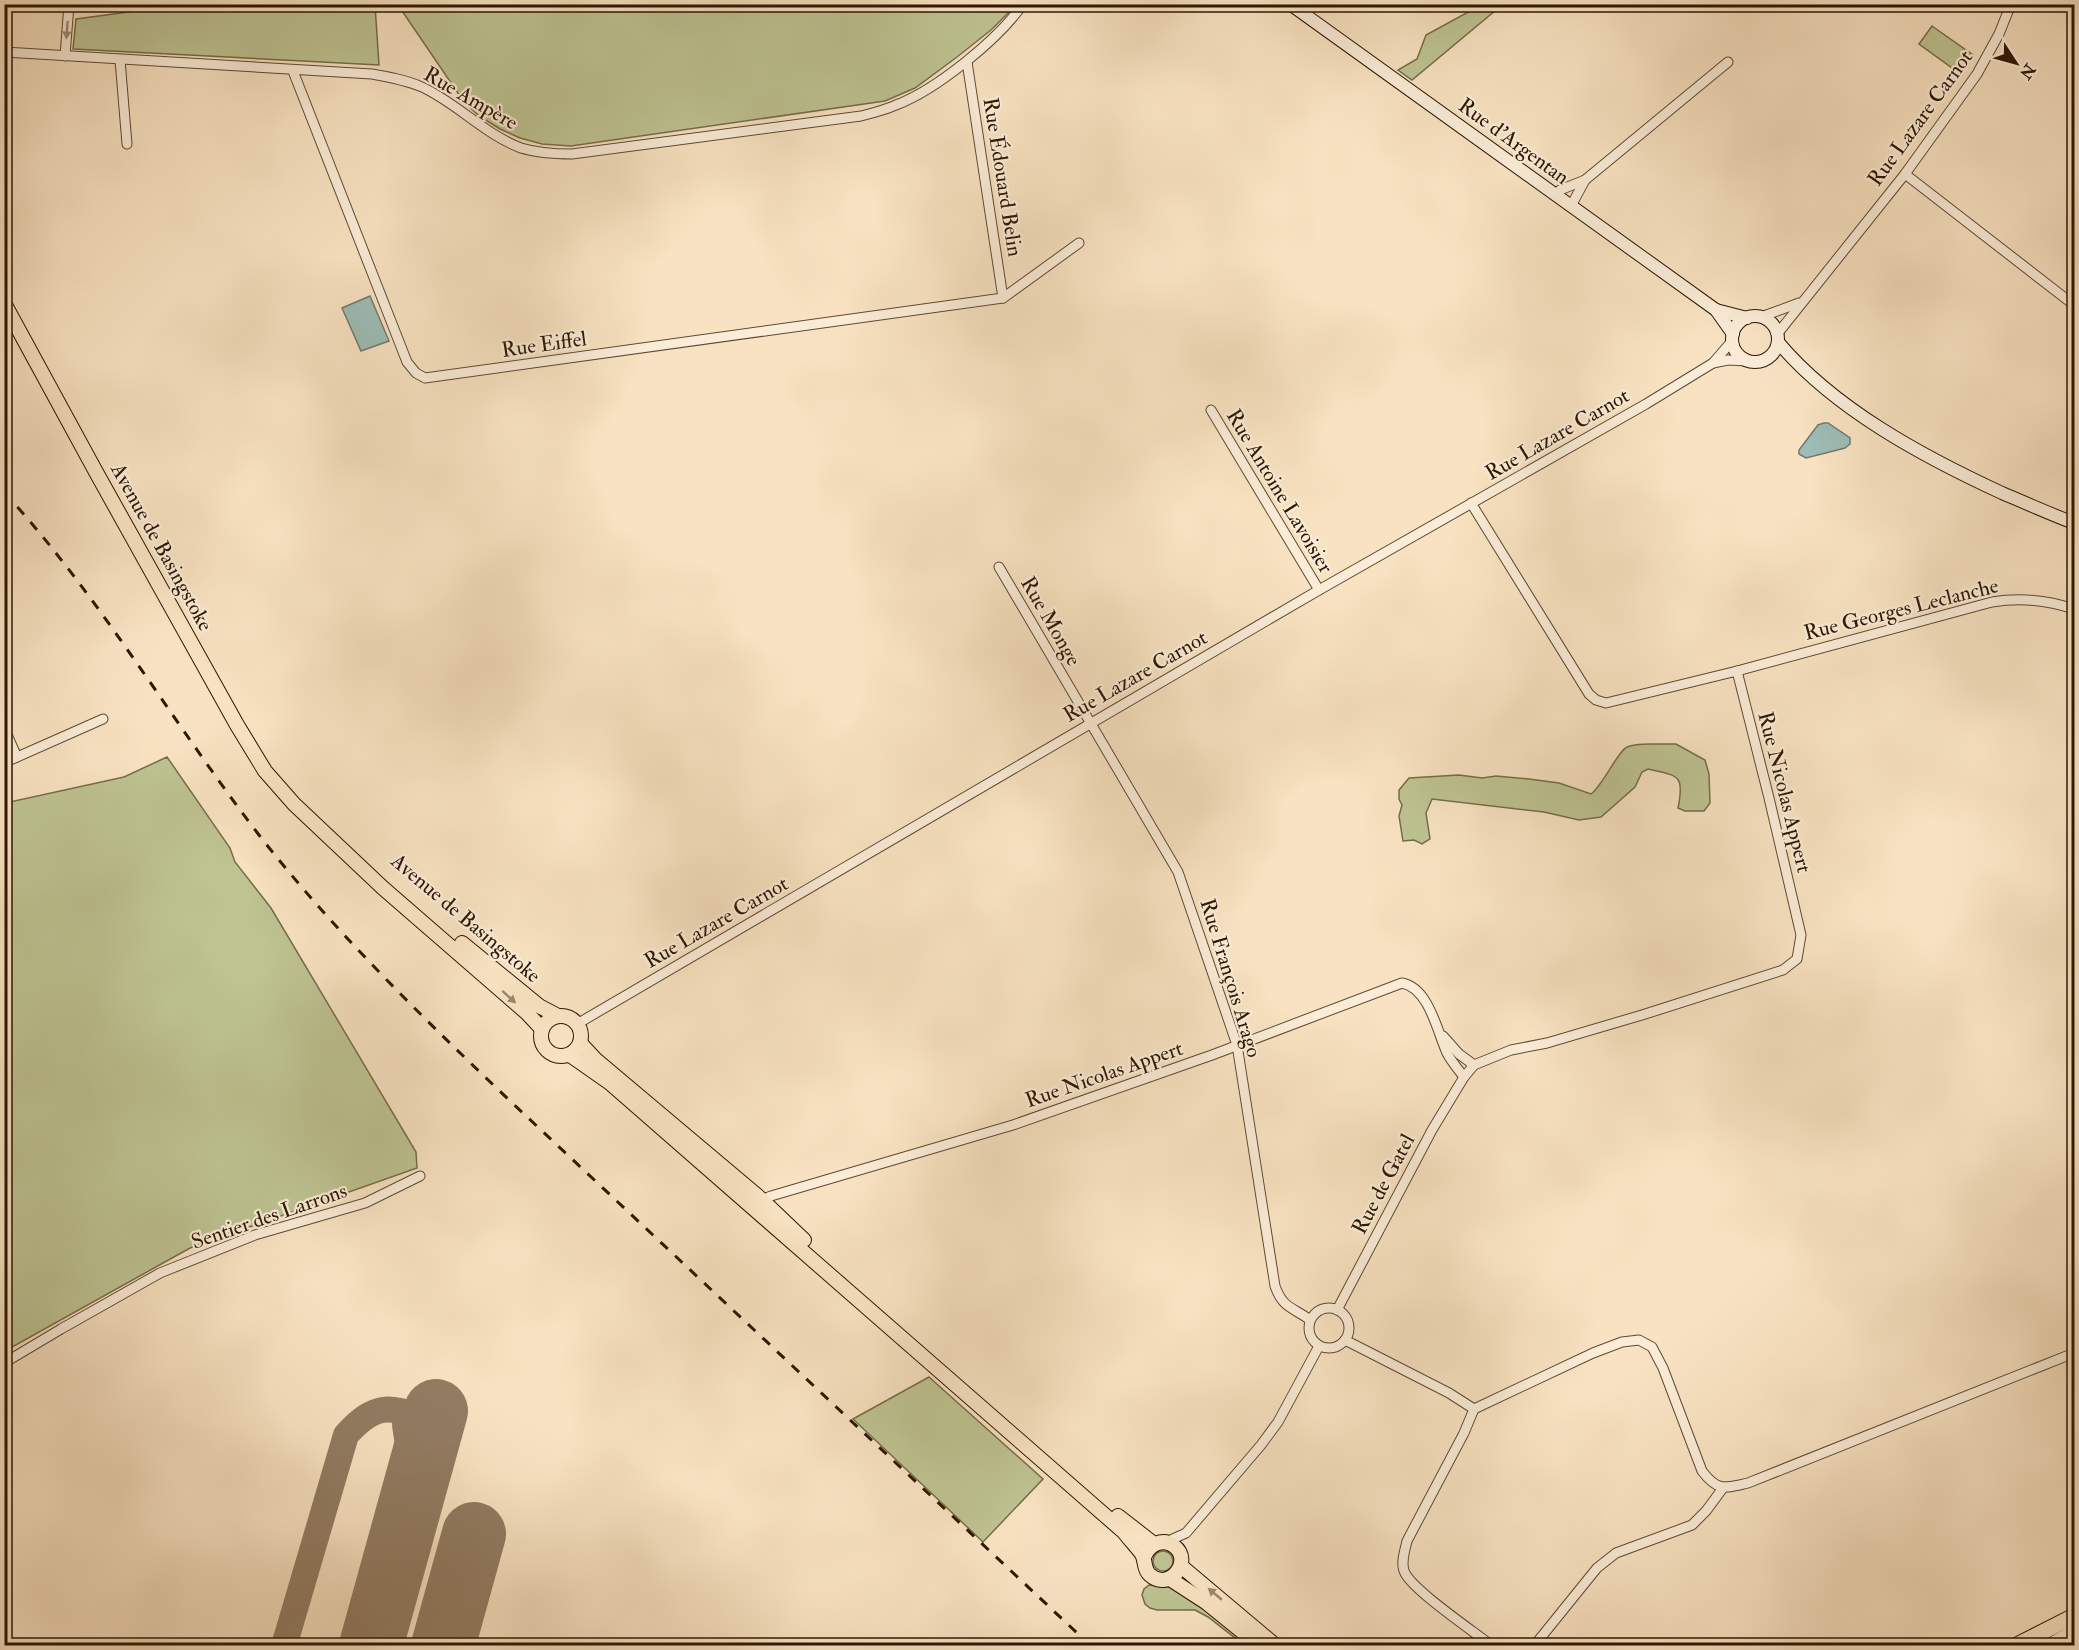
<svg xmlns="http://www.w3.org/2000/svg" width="2079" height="1650" font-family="'IM FELL Double Pica',serif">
  <rect width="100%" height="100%" fill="#f8e2c1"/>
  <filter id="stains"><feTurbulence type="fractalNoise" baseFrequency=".00333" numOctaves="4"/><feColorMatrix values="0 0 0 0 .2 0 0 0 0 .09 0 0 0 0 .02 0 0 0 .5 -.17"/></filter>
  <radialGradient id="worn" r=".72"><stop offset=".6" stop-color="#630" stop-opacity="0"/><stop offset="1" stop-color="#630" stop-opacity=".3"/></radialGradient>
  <g fill="#bec392" stroke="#766c4a" stroke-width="1.5">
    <polygon points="189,4 375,5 379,65 73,49 76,19"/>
    <polygon points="398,5 1016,5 991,30 957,57 915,88 885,101 571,146 542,144 520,138 500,129 479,116 464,102"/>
    <polygon points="1481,5 1502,5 1412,80 1398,70 1417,59 1426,35"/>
    <polygon points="1932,26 1973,55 1959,73 1919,44"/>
    <path d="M 1651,744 L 1676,744 L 1705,760 L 1709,774 L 1710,803 L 1704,811 L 1685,811 L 1678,808 C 1685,774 1678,776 1648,769 L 1642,772 L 1635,787 L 1601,817 L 1579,820 L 1544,812 L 1432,799 L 1426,813 L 1430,839 L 1422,844 L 1414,840 L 1403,841 L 1399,816 L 1402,805 L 1399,799 L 1399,790 L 1409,778 L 1459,775 L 1482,778 L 1496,776 L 1529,779 L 1559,783 L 1591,794 C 1603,785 1618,751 1627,747 C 1634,744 1644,744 1651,744 Z"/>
    <polygon points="167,757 230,848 235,862 271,908 416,1152 417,1168 190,1248 5,1351 5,803 124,777"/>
    <polygon points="929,1377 1043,1479 983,1542 853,1419"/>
    <circle cx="1163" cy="1561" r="10"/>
    <polygon points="1149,1585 1176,1588 1254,1645 1244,1645 1208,1617 1195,1610 1157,1610 1150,1608 1145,1604 1142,1595 1144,1589"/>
  </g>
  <g fill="#9ebdb7" stroke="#717a6f" stroke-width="1.5">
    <polygon points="370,296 389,341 361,351 342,308"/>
    <polygon points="1824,423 1828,423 1850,438 1850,444 1845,448 1806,458 1799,454 1799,450 1818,425"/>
  </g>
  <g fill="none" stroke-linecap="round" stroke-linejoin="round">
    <g stroke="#927c62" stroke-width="26">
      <polyline points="419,1473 418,1456 407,1438 405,1425 413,1415 428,1417"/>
      <path d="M 284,1646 L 346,1435 C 379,1399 391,1408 433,1421"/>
    </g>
    <g stroke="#927c62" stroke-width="64">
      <polyline points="371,1646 436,1411"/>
      <polyline points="443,1646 474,1534"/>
    </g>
    <g stroke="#604932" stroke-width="11">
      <g id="minor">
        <path d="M 4,52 L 372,74 C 389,77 406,80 422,87 C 457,103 484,134 521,148 C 537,153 555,154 572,154 L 861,116 C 873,113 885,110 896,105 C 936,90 999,39 1023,4"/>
        <polyline points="65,56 69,4"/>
        <polyline points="120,60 127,144"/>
        <polyline points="967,62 1003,298"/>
        <polyline points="293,71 407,362 416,373 425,378 1003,298 1079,243"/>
        <polyline points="1905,174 2074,305"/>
        <polyline points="1556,196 1560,190 1585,180 1728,62"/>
        <polyline points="1571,206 1585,180"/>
        <polyline points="1761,317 1799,303"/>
        <polyline points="1778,333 1905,174 1977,74 1999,34 2011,4"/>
        <polyline points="1713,363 1728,360 1747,361"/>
        <polyline points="1211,410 1319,590"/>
        <path d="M 999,567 L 1178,872 L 1237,1045 L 1275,1286 C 1283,1309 1293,1307 1310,1320"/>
        <path d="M 1737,671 L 1992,602 C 2021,597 2047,600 2074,609"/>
        <polyline points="4,728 17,757"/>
        <polyline points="4,761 8,761 103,719"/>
        <polyline points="577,1024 1319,590 1646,404 1713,363 1732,341"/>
        <polyline points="1443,1036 1459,1054 1474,1065"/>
        <path d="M 759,1201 L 771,1196 L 1013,1125 L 1212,1055 L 1402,983 C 1429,988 1437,1031 1447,1053 C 1451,1061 1458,1069 1464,1077"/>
        <circle cx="1329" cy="1328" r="20"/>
        <polyline points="1337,1310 1432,1130 1464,1077 1474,1065 1511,1050 1547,1043 1642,1015 1783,970 1797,959 1801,935 1769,798 1737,671 1606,703 1596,700 1589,694 1471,503"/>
        <path d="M 1345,1340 L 1449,1393 L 1474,1409 L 1464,1433 L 1407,1541 C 1405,1550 1400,1564 1405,1573 C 1414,1591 1473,1631 1492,1646"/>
        <polyline points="4,1363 61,1329 160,1273 255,1235 365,1203 420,1176"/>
        <path d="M 1474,1409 L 1593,1353 L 1622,1342 L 1639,1340 L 1652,1347 L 1663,1368 L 1702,1471 C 1718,1492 1725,1488 1748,1483 L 2074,1353"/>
        <polyline points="1166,1542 1186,1533 1261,1445 1278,1422 1319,1346"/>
        <polyline points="1534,1646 1597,1568 1616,1553 1692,1525 1706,1511 1723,1488"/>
      </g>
    </g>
    <g stroke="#2d1602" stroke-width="14">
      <g id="secondary">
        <polyline points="1290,4 1716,310 1733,334"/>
        <polyline points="1716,310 1747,318"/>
        <circle cx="1755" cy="339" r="23"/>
        <path d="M 1778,342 C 1834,409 1924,457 2002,493 C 2026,503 2050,514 2074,523"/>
      </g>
    </g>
    <g stroke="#2d1602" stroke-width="16">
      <g id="primary">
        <polyline points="4,303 96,472 237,725 265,771 294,804 383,888 527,1013 542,1029"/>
        <polyline points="462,943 539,1006 558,1016"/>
        <circle cx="561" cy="1036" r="20"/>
        <polyline points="581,1044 595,1059 761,1199 804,1240"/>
        <path d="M 570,1055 L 610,1083 L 1124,1532 C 1130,1540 1137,1547 1142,1554 C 1146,1561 1143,1569 1150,1575 C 1169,1592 1194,1561 1174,1546 C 1162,1537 1149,1545 1144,1557"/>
        <polyline points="1118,1516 1154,1544"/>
        <polyline points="1181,1566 1276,1646"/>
        <polyline points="1170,1579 1207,1603 1260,1646"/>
      </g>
    </g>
    <g stroke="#2d1602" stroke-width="17">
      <g id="trunk">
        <polyline points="2015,1646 2074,1616"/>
        <polyline points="2050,1646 2074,1632"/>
      </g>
    </g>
    <use href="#minor" stroke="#faecd7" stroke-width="9"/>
    <use href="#secondary" stroke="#faecd7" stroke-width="12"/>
    <use href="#primary" stroke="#f8e2c1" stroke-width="14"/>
    <use href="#trunk" stroke="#f8e2c1" stroke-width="15"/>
    <path stroke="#2d1602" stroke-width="3" stroke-dasharray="10 10" stroke-linecap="butt" d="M 4,492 C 101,598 172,722 259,835 C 334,931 420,1015 508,1099 L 1091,1646"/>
  </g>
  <defs><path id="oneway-solid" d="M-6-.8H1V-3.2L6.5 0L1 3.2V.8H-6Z" transform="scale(1.5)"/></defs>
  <use fill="#9e8c77" href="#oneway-solid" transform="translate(67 30) rotate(94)"/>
  <g fill="#9d866b">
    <use href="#oneway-solid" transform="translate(509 997) rotate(42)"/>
    <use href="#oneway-solid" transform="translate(1215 1594) rotate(-140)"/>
  </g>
  <g text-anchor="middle" stroke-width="4.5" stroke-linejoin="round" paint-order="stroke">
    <g font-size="21" fill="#2d1602" stroke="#faecd7">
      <text transform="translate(471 98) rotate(30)" y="7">Rue Ampère</text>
      <text transform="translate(1920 118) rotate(-54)" y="7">Rue Lazare Carnot</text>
      <text transform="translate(1514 141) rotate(36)" y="7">Rue d'Argentan</text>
      <text transform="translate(1003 177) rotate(81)" y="7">Rue Édouard Belin</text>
      <text transform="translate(544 344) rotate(-8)" y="7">Rue Eiffel</text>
      <text transform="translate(1557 434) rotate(-30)" y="7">Rue Lazare Carnot</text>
      <text transform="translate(1280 491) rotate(59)" y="7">Rue Antoine Lavoisier</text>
      <text transform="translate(162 547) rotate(61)" y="7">Avenue de Basingstoke</text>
      <text transform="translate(1901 609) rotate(-14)" y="7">Rue Georges Leclanche</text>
      <text transform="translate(1051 621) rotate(60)" y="7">Rue Monge</text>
      <text transform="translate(1135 676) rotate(-30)" y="7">Rue Lazare Carnot</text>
      <text transform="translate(1785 792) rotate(76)" y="7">Rue Nicolas Appert</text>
      <text transform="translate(466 918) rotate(40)" y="7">Avenue de Basingstoke</text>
      <text transform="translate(716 922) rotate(-30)" y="7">Rue Lazare Carnot</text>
      <text transform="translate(1231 978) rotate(73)" y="7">Rue François Arago</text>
      <text transform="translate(1104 1074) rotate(-19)" y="7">Rue Nicolas Appert</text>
      <text transform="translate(1383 1184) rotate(-62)" y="7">Rue de Gatel</text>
      <text transform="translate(269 1216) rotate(-19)" y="7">Sentier des Larrons</text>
    </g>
  </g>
  <rect width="2079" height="1650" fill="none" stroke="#f8e2c1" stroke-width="24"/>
  <rect x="6" y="6" width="2067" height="1638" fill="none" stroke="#2d1602" stroke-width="3"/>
  <rect x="12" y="12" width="2055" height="1626" fill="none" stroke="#2d1602" stroke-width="1.5"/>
  <g transform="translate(2016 63) rotate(126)" stroke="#faecd7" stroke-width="4.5" paint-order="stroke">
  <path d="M0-4.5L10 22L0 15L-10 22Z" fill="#2d1602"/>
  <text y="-9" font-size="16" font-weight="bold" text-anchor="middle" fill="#2d1602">N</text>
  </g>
  <rect width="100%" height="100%" filter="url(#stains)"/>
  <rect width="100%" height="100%" fill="url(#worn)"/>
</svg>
